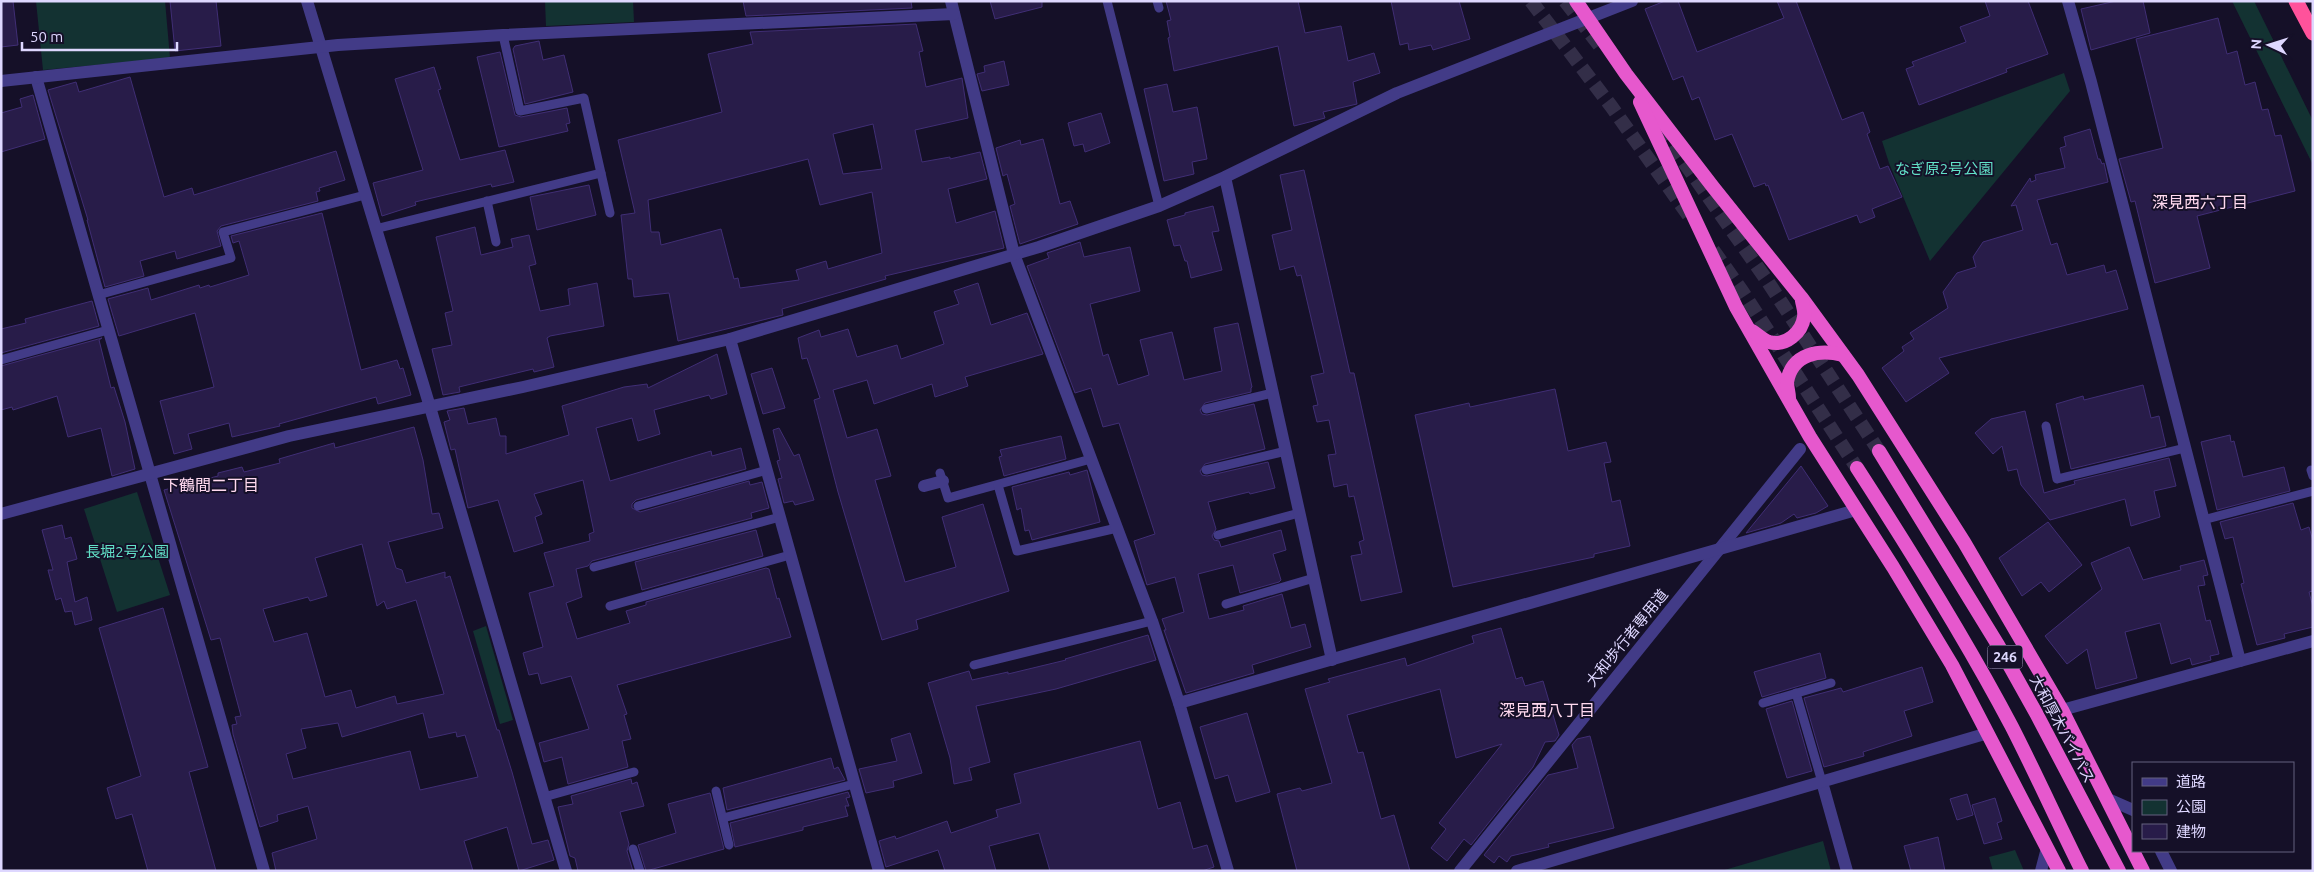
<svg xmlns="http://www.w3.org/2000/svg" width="2314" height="872" font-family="Ubuntu,'Noto Sans JP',sans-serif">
  <rect width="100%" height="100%" fill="#151028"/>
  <g fill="#133232">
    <polygon points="36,1 165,1 170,58 43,70"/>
    <polygon points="545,1 633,1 634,22 546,26"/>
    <polygon points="2232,1 2254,1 2313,121 2313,165"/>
    <polygon points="2064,73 2070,91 1930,261 1889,163 1882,141"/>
    <polygon points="137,492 170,595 117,612 84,509"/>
    <polygon points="486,626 513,720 500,724 473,631"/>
    <polygon points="1823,841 1831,871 1721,871"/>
    <polygon points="2015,850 2024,871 1993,871 1989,857"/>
  </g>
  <g fill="#281c49" stroke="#402e75" fill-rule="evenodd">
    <polygon points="1,1 13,1 18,45 1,47"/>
    <polygon points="170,1 216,1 221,46 175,51"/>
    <polygon points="743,1 911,1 912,8 746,16"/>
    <polygon points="990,1 1042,1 1042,7 995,19"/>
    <polygon points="1166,1 1298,1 1305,33 1341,26 1348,61 1374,53 1380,73 1353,82 1357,104 1323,112 1325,118 1294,126 1278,46 1174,71 1168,38 1170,37 1167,21 1171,20"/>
    <polygon points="1391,1 1459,1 1470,39 1433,50 1431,45 1409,50 1408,43 1400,45"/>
    <polygon points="1665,1 1678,1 1697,52 1784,18 1777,1 1796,1 1842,120 1863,112 1870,132 1867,134 1880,169 1888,166 1902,197 1872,209 1875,217 1860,223 1857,215 1789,240 1768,185 1766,186 1765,183 1754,187 1732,134 1715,140 1699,97 1692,100 1683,76 1673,80 1645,9"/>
    <polygon points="1985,1 2028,1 2048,54 2006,69 2007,72 1919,105 1906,69 1914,66 1912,62 1966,42 1960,27 1990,16"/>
    <polygon points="2116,1 2143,1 2150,33 2091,50 2081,9"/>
    <polygon points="2218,18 2227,54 2237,51 2245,85 2255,82 2262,110 2268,109 2275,136 2281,135 2295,191 2197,216 2210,268 2155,283 2135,201 2131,202 2119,159 2163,148 2136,39"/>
    <path d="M 916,24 L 923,51 L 919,52 L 926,87 L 962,78 L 968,118 L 915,130 L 922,162 L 950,157 L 950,159 L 980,152 L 987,179 L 948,189 L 956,223 L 995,211 L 1004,248 L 885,276 L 886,279 L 782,309 L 783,315 L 678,341 L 669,293 L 634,297 L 632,279 L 628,279 L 621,215 L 635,213 L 618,140 L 722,112 L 708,54 L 753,44 L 750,32 ZM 873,124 L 882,169 L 843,174 L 833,134 ZM 808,159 L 820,205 L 872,192 L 882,253 L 828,269 L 826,261 L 796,270 L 799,280 L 740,288 L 738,278 L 734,279 L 721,229 L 661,245 L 659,232 L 651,232 L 648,200 Z"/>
    <polygon points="539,41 543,60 564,55 573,92 525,104 513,49 515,46"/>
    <polygon points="500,52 515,115 521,117 567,108 570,123 566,124 568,131 499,147 477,57"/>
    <polygon points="1004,61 1009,85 982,91 977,74 985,72 984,66"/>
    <polygon points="434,67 441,89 438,90 460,160 505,150 514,182 492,187 491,184 415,202 416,205 382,216 373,183 423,170 395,79"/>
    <polygon points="130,77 164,197 192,188 194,195 336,151 345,180 319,188 320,191 316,192 318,201 221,226 217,231 221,246 177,259 175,251 140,261 144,276 105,287 87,220 88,220 48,90 76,82 79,92"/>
    <polygon points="1167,84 1173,112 1197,107 1207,159 1192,162 1194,174 1164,181 1144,89"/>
    <polygon points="33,95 45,139 1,152 1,113 22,107 20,99"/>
    <polygon points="1101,113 1110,143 1085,152 1083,144 1074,146 1068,123"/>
    <polygon points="2090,129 2098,159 2100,159 2102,164 2104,163 2108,182 2037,200 2051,245 2057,243 2067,275 2104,265 2106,273 2116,270 2128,309 1939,358 1949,373 1906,402 1882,368 1904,351 1902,347 1914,339 1910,333 1948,308 1943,292 1957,273 1976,267 1973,257 1983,242 2023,230 2016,205 2011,206 2030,178 2031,182 2036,180 2035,175 2065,168 2060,148 2066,146 2064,137"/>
    <polygon points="1043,139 1060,204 1070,201 1078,224 1020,244 1010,206 1015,204 1007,174 1003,176 996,148 1020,140 1021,145"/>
    <polygon points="1304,170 1350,373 1354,373 1402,592 1361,601 1351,556 1362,554 1359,542 1364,540 1354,496 1349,497 1347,484 1334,487 1328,455 1336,454 1329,420 1317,422 1313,406 1318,405 1311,376 1324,373 1301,275 1297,276 1294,266 1280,270 1272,235 1292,230 1280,175"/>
    <polygon points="589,185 596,215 537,230 530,197"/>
    <polygon points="1213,206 1219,231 1212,232 1222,270 1191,278 1187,261 1185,261 1180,245 1174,246 1167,220 1185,215 1185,213"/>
    <polygon points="322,213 361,370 397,360 400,369 403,368 411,395 378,404 376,397 279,424 280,426 232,437 229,423 188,434 192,449 174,454 160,401 214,387 195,313 119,336 108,299 148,288 151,300 199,285 200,288 209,285 210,287 249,275 239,241 233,243 231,236"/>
    <polygon points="475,227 481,255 513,247 511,239 529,235 536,264 529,266 540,311 570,305 568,289 597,283 604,326 550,336 547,338 554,367 534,372 533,369 459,387 460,392 443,395 432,349 452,345 445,313 453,311 436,237"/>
    <polygon points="1080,242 1084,257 1130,247 1140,291 1090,304 1103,356 1108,354 1118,385 1149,375 1140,340 1172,332 1184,380 1222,371 1214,328 1238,323 1252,387 1251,388 1251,392 1205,403 1200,410 1202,414 1207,415 1254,404 1265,449 1205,464 1200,471 1202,475 1207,476 1268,462 1275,488 1250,494 1249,492 1208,502 1216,529 1212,536 1214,540 1219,541 1221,547 1281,530 1286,550 1273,554 1281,580 1279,582 1240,593 1233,565 1198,574 1209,619 1244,610 1243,606 1282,594 1291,628 1305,624 1311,647 1252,665 1254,673 1186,693 1164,630 1166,630 1162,619 1184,612 1175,577 1147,585 1134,541 1155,534 1119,423 1103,427 1091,388 1075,393 1027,266 1049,258 1047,253"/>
    <polygon points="978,283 991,325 1027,313 1043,354 965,377 968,386 935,397 932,384 874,404 867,380 833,390 847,438 877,429 891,476 875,480 905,582 956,567 942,517 983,504 1009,591 916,620 918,629 882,640 838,492 814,400 820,398 807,358 802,359 798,338 819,330 821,337 848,329 857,357 897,345 901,359 944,344 934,312 959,304 954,291"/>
    <polygon points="92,301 99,326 1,353 1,329 26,323 25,319"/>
    <polygon points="102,338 99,340 111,388 114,387 125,422 135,469 112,476 101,428 68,437 57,396 13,410 12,407 1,410 1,366"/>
    <polygon points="717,354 727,394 711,399 709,395 654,410 660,434 638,441 632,418 596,428 610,481 711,451 712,456 741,448 746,469 636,500 632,504 632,508 640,512 749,481 750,485 762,482 769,508 751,513 752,518 592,561 588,566 576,569 582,597 566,603 577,639 630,623 626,611 646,605 646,602 766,568 769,569 777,599 779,598 791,637 617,685 627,714 624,715 631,739 622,741 628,767 568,784 562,757 544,762 539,743 589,729 571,676 541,684 538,673 529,675 523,653 543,647 529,593 554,586 544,553 590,541 589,534 594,532 583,480 534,494 542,514 535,517 543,543 514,552 498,500 468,508 455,449 451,450 444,422 450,420 447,411 464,408 468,424 496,418 500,436 506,436 506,454 569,435 562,406 624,387 647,384 648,388"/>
    <polygon points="772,368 785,408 763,414 751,374"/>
    <polygon points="2143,385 2151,418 2159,416 2166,446 2071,469 2056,404 2083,396 2084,400"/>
    <polygon points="1555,389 1568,451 1606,442 1611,462 1604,463 1612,502 1620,500 1630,546 1594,554 1594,557 1453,587 1415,415 1469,403 1470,407"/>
    <polygon points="2025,411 2044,493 2075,484 2074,481 2169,458 2176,486 2154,491 2160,517 2131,526 2125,499 2050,520 2021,485 2017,469 2008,471 2002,446 1993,454 1975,433 1991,419"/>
    <path d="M 414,427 L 423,460 L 432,514 L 439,513 L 443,528 L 388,542 L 396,568 L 402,570 L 406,583 L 445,572 L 445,578 L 450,576 L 497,730 L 499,730 L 512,772 L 532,844 L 548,840 L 554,860 L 519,871 L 507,827 L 464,841 L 473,871 L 276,871 L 272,853 L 317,839 L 308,806 L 277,815 L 278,821 L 260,827 L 233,734 L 232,725 L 237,724 L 235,717 L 241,716 L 220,638 L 211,640 L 164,490 L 218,476 L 218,473 L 242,467 L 244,472 L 280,463 L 279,459 L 334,443 L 335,448 ZM 362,544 L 377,606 L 384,601 L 387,609 L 416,600 L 444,694 L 397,704 L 395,696 L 356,708 L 351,690 L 325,697 L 307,633 L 274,642 L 263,609 L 308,597 L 310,601 L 327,596 L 315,558 ZM 423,713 L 429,738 L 456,732 L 457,737 L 465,735 L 478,777 L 420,790 L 410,751 L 293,779 L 286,754 L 306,748 L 301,729 L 338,723 L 342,737 Z"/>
    <polygon points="779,428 794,456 799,454 814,500 795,505 793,501 784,503 778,479 782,478 777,461 780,460 773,430"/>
    <polygon points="2230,435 2231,442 2234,441 2243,477 2284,467 2290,491 2217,510 2201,442"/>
    <polygon points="1061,436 1066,459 1004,476 999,457 1002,456 1000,450"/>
    <polygon points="1801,466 1828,506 1816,513 1797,518 1794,514 1781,523 1746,533"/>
    <polygon points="1087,470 1100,522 1032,540 1029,530 1025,531 1021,508 1017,510 1012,487 1069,472 1070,475"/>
    <polygon points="2293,503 2301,530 2309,527 2313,541 2313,591 2309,592 2313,607 2313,627 2284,634 2285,638 2257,645 2241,584 2244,583 2233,537 2225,539 2220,522"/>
    <polygon points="2048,522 2082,565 2049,592 2041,582 2022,596 1999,558"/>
    <polygon points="62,525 65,539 71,537 77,559 67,562 75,602 87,597 92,620 75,625 72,611 65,612 61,598 56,600 48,570 53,570 42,530"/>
    <polygon points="756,530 763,556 642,590 635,562"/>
    <polygon points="2129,547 2143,580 2181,570 2180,566 2204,560 2208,575 2203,576 2205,585 2198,586 2206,621 2210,620 2219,654 2210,656 2211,660 2192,665 2190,658 2171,664 2160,623 2125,632 2137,678 2096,689 2087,649 2067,664 2045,636 2102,589 2091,563"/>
    <polygon points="163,608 208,767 189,772 216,871 148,871 132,814 116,819 107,788 141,776 99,628"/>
    <polygon points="1501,628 1516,679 1522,677 1525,686 1543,681 1559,735 1555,741 1545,742 1533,767 1471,845 1464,839 1447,861 1431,848 1446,829 1439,823 1502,744 1456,758 1440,689 1347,715 1358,753 1363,752 1381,819 1394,815 1410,871 1297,871 1277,794 1300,788 1302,791 1332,783 1305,689 1330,682 1328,679 1405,658 1407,666 1474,643 1472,636"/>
    <polygon points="1148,635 1156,660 1056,689 976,706 990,762 969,768 972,780 954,784 950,758 928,683 969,671 972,680 1008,672 1008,674 1066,660 1065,659"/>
    <polygon points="1820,653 1826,678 1762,697 1754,672"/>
    <polygon points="1922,667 1933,702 1904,711 1912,736 1863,752 1864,756 1824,767 1804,698 1841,688 1843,692"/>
    <polygon points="1792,701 1812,771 1787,778 1766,709"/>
    <polygon points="1247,713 1270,792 1236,802 1228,775 1215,779 1200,727"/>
    <polygon points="910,733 922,773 893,781 894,787 866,793 859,769 897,761 891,739"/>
    <polygon points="1590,736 1614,828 1548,844 1549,847 1511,856 1507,862 1499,856 1494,863 1484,855 1548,775 1578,768 1572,745 1577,739"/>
    <polygon points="1140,741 1158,809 1180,802 1193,849 1207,845 1214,867 1202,871 1050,871 1039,833 989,846 996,871 945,871 938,850 886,867 879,841 895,836 896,839 947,821 951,833 998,817 996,810 1021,803 1014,774"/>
    <polygon points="831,758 834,769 838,767 845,780 727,810 723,788"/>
    <polygon points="631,779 632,784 637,782 644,806 620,812 629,844 627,851 633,871 578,871 575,858 570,856 558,807 573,804 571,796"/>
    <polygon points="848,792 850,797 846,798 849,806 845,806 848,816 803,827 803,830 735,847 730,823"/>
    <polygon points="710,793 724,849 646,871 638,845 676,833 668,804"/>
    <polygon points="1967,794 1973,815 1957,820 1950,799"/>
    <polygon points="1995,798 2002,821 1997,823 2002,839 1984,844 1972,805"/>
    <polygon points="1938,837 1945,871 1911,871 1904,846"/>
  </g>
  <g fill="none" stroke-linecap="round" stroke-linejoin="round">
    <g stroke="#332e48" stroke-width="14" stroke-dasharray="14 7" stroke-linecap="butt">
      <polyline points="1531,1 1611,106 1689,216"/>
      <polyline points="1565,1 1603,50"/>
      <polyline points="1660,128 1766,279 1879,451"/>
      <polyline points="1713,250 1742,291 1857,468"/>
    </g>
    <g stroke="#423b87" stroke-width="9">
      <polyline points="1107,1 1159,206"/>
      <polyline points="1157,1 1159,8"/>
      <polyline points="503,35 520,111 584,98 610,213"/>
      <polyline points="487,201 496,242"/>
      <polyline points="375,229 601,173"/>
      <polyline points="98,295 231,258 223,232 365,195"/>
      <polyline points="1,360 108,330"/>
      <polyline points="1206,409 1273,393"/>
      <polyline points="2046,426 2057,479 2185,448"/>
      <polyline points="1206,470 1286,451"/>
      <polyline points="2311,470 2313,476"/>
      <polyline points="940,473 948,498 1091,459"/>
      <polyline points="998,485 1017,551 1117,528"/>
      <polyline points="638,506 767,470"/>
      <polyline points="2203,520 2313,491"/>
      <polyline points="1218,535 1299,513"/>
      <polyline points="594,567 780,517"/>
      <polyline points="1226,604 1314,578"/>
      <polyline points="610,606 790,555"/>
      <polyline points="974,665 1152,621"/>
      <polyline points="1796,693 1822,782"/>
      <polyline points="1763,703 1831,683"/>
      <polyline points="716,791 729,845"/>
      <polyline points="544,797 634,772"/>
      <polyline points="723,818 854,784"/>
      <polyline points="633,849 640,871"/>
    </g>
    <polyline stroke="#423b87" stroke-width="12" points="1460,871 1800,449"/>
    <g stroke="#423b87" stroke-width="12">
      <polyline points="307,1 430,407 566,871"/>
      <polyline points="951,1 1014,254 1152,621 1179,703 1228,871"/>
      <polyline points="2068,1 2091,82 2240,661"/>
      <polyline points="36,77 264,871"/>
      <polyline points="1,81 338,45 503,35 954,14"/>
      <polyline points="1225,177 1332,660"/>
      <polyline points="730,339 879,871"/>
      <polyline points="924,486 943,481"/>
      <polyline points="1,514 289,436 523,387 730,339 1039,247 1159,206 1225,177 1397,93 1632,1"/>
      <polyline points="1179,703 1856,510"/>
      <polyline points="2062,710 2313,641"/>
      <polyline points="1822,782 1847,871"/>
      <polyline points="2108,799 2133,810"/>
      <polyline points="2161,851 2171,871"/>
      <polyline points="1517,871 1988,733"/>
      <polyline points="2041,871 2047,848"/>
    </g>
    <g stroke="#e658cd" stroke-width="14">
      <polyline points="1576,1 1626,74 1713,187 1801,297 1858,375 1964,542 2062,710 2143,871"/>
      <polyline points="1640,102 1736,307 1810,437 1893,567 1952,665 2059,871"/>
      <path d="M 1752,331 C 1757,334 1763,340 1769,342 C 1786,347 1802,332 1804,317 C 1805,311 1803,306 1802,301"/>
      <path d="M 1789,398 C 1789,393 1787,387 1787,382 C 1792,353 1820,349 1843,355"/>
      <polyline points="1879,451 1998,645 2036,713 2119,871"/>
      <path d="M 1857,468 C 1912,553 1965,638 2012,727 C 2036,774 2058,823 2082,871"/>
    </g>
    <polyline stroke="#ff529b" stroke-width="15" points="2296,1 2313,33"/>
  </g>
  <g text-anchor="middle" stroke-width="4" stroke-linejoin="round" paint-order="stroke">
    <rect fill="#151028" stroke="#a29bbe" stroke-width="1" x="1987.5" y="645.5" width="35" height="23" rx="4"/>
    <g font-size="14" font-weight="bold" fill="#ded7ff">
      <text x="2005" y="662">246</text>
    </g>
    <g font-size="15" fill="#62e1c8" stroke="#151028">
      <text x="1944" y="174">なぎ原2号公園</text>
      <text x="127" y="557">長堀2号公園</text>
    </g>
    <g font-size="15" fill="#ded7ff" stroke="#151028">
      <text transform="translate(1627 638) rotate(-51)" y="5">大和歩行者専用道</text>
      <text transform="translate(2062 729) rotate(62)" y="5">大和厚木バイパス</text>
    </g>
    <g font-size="16" fill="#ffd9ef" stroke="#151028">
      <text x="2200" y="208">深見西六丁目</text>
      <text x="211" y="491">下鶴間二丁目</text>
      <text x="1547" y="716">深見西八丁目</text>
    </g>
  </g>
  <rect width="2314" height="872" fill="none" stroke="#ded7ff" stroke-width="5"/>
  <rect x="2132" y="762" width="162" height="90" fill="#151028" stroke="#65607e"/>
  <rect x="2142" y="778" width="25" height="8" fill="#423b87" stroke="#65607e"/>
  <text x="2176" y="787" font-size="15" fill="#ded7ff">道路</text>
  <rect x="2142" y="800" width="25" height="15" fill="#133232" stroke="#65607e"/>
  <text x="2176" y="812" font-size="15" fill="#ded7ff">公園</text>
  <rect x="2142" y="824" width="25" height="15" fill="#281c49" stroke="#65607e"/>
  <text x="2176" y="837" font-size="15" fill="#ded7ff">建物</text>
  <g transform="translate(2269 45) rotate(274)" stroke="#151028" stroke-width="4" paint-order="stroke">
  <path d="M0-4L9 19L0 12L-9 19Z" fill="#ded7ff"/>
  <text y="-8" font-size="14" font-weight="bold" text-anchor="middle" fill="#ded7ff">N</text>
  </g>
  <path d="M22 42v8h155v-8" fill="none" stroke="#ded7ff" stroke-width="2.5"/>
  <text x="30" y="42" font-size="15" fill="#ded7ff" stroke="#151028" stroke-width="4" paint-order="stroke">50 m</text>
</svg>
